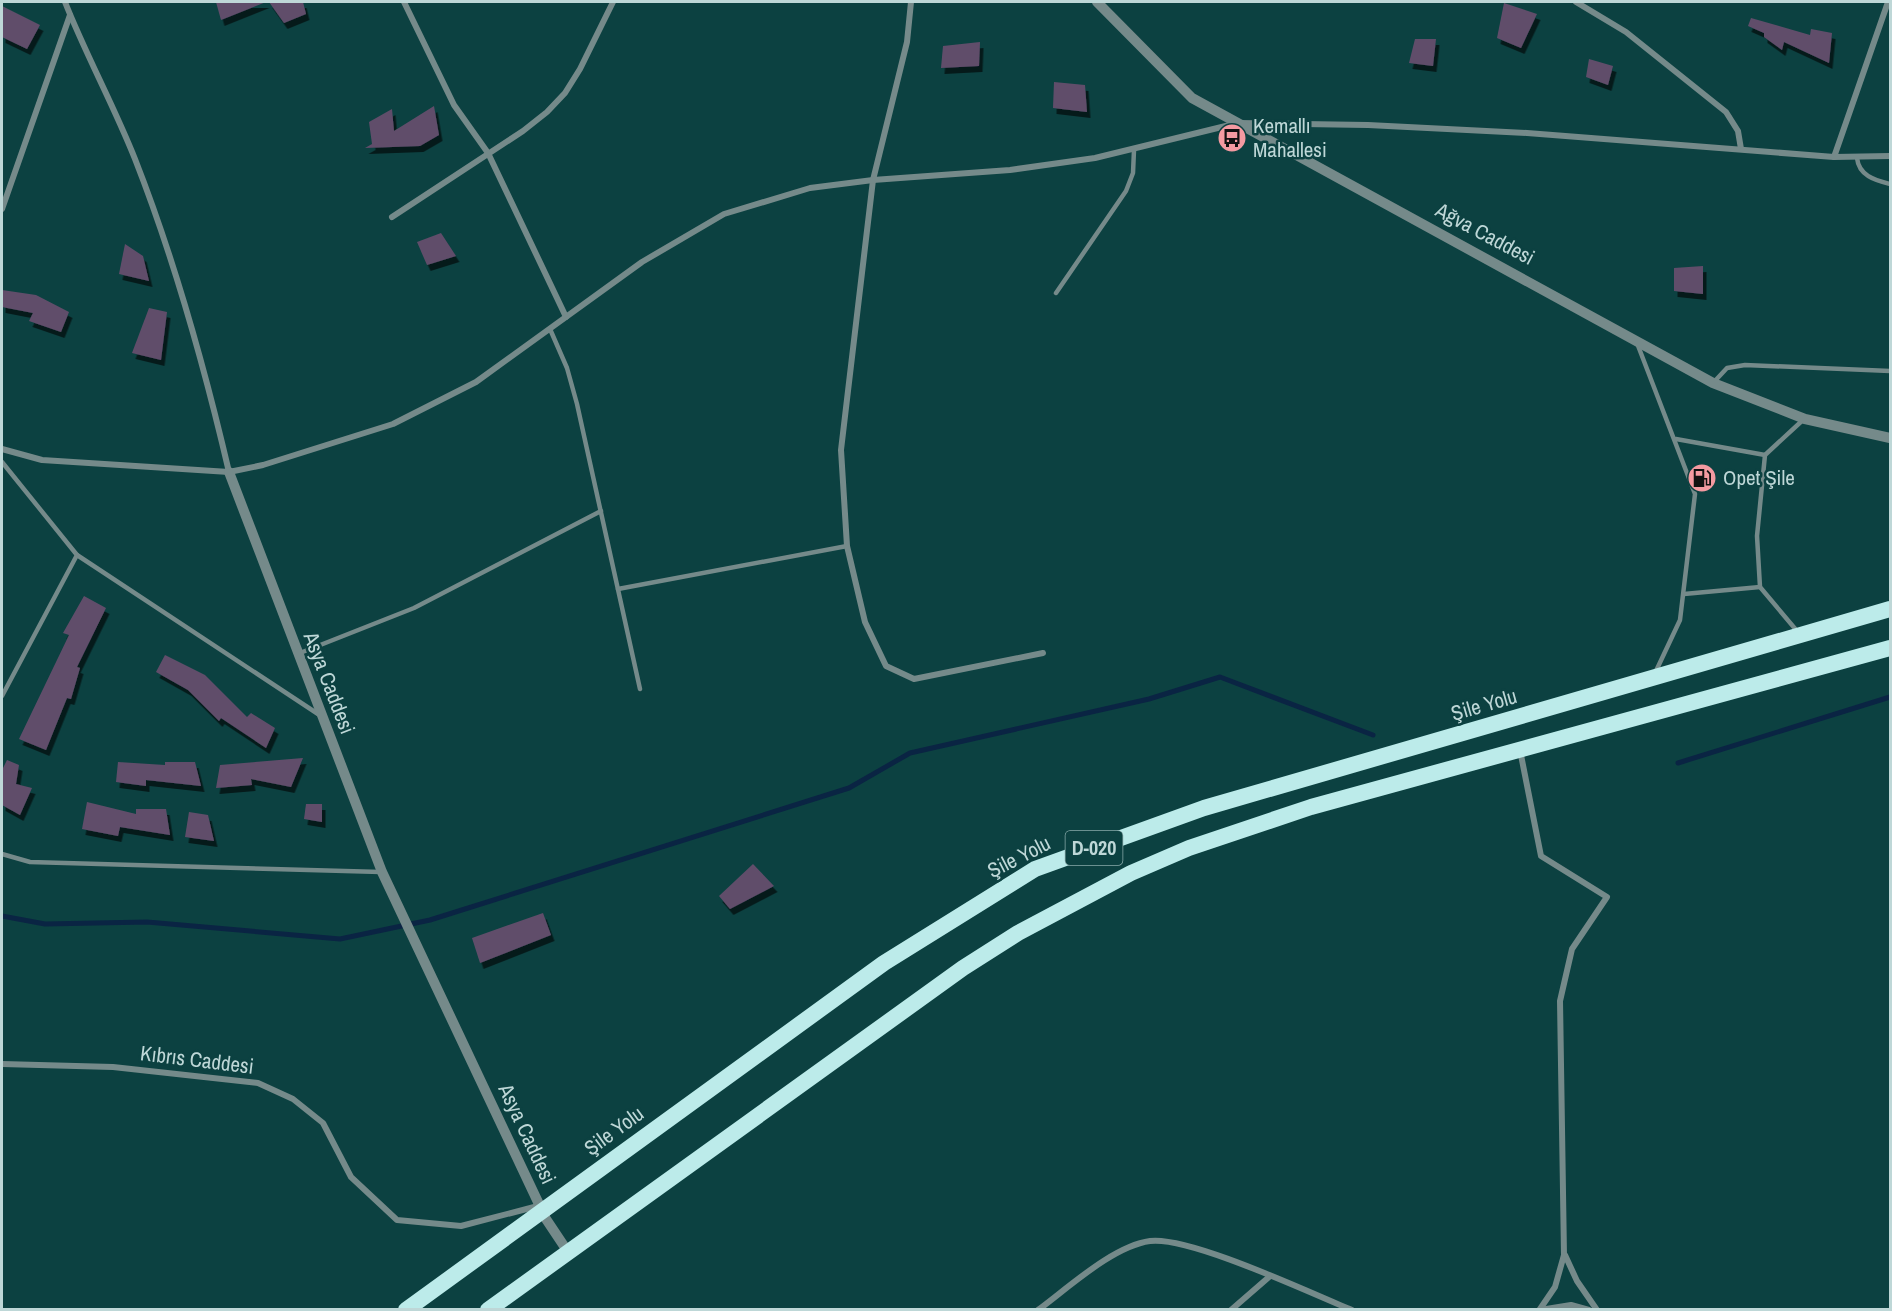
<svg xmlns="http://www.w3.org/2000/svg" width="1892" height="1311" font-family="'Archivo Narrow',sans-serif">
  <defs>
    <filter id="shadow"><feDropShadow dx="3.5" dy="6" stdDeviation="0" flood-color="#0009"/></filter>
  </defs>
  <rect width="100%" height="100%" fill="#0c4141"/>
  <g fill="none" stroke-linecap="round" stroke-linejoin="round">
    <g stroke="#0a2443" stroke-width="5">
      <polyline points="1678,763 1890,697"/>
      <polyline points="2,916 45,924 147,922 340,939 430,920 849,788 910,753 1149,699 1220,677 1373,735"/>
    </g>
  </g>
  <g fill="#614d6a" filter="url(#shadow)">
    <polygon points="216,2 266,2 221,20"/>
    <polygon points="269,2 303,2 306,14 284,23"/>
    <polygon points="1504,3 1537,14 1521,48 1497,38"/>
    <polygon points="2,6 40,25 27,49 2,37"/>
    <polygon points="1751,18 1810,35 1811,29 1832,33 1829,63 1784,42 1782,50 1764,37 1764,33 1748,26"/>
    <polygon points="1415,39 1436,39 1433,66 1409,63"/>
    <polygon points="980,42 979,66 941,68 943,46"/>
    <polygon points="1589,59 1613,66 1608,85 1586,77"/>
    <polygon points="1054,82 1085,85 1087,112 1053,108"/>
    <polygon points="434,106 439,135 420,146 365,148 372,144 369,122 392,109 394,131"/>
    <polygon points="441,233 456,256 427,265 417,242"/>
    <polygon points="125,244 143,256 149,281 119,274"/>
    <polygon points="1703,266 1703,294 1674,291 1674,268"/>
    <polygon points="2,290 36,295 69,312 61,332 29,321 33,313 2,307"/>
    <polygon points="149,308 167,312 161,360 132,353"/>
    <polygon points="84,596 106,608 77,667 80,668 71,699 67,698 46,750 19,739 69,635 63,633"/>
    <polygon points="165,655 205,675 247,717 251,713 275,728 266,748 221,718 219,721 188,690 156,672"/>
    <polygon points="303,758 291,787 251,779 252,785 216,788 220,765"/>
    <polygon points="7,760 19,765 16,784 32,788 20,815 2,805 2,770"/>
    <polygon points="118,762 165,765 165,762 195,762 201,786 146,780 146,786 116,782"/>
    <polygon points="87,802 136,814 136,809 166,809 170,835 120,827 118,836 82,829"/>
    <polygon points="306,804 322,804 322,822 304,819"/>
    <polygon points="189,812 208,815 214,841 185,837"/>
    <polygon points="753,864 774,886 730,909 719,896"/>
    <polygon points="543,913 551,935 480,963 472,938"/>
  </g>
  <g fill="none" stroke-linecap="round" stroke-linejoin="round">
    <g stroke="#758a8a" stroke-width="4.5">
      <path d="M 1857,158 C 1859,176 1875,180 1890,184"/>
      <polyline points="1056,293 1126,191 1133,173 1134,150"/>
      <polyline points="550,329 567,368 577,404 640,689"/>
      <polyline points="1637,343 1695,494 1680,620 1656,671"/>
      <polyline points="1713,383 1727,368 1745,365 1890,371"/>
      <polyline points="1676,439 1765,455"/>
      <polyline points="2,462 77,555 2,696"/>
      <polyline points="77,555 318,714"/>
      <polyline points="618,589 847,546"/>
      <polyline points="1684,594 1760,587"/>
      <polyline points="1797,631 1760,587 1757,536 1765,455 1804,419"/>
      <polyline points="300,653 414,608 601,511"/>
      <polyline points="2,854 30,862 381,872"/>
    </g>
    <g stroke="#758a8a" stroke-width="6">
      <path d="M 65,2 C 86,55 114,106 135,159 C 175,261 204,365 229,472"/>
      <polyline points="404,2 454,105 488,153 566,317"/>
      <polyline points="911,2 907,42 873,180 841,450 847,546 865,622 886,666 914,679 1043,653"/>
      <polyline points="1576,2 1626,32 1726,112 1738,131 1741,149"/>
      <polyline points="1834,157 1888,2"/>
      <polyline points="2,209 70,15"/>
      <polyline points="392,217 523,131 547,112 565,93 580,69 613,2"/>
      <polyline points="2,449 42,460 229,472 263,465 393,424 476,382 642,262 724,214 810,188 873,180 1010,170 1095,158 1238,123 1368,125 1527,133 1834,157 1890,156"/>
      <polyline points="1520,750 1541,856 1607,897 1572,949 1560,1001 1564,1255 1555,1287 1540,1309"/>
      <polyline points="2,1064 113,1067 258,1083 293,1099 323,1123 351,1177 397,1220 461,1226 538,1206"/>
      <polyline points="1565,1255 1577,1281 1597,1310"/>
      <path d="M 1038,1310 C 1068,1288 1113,1246 1150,1241 C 1190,1236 1310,1293 1352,1310"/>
      <polyline points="1231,1310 1269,1277"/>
      <polyline points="1540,1310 1571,1305 1589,1310"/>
    </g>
    <g stroke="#758a8a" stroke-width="10">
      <polyline points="1097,2 1192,98 1713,383 1805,419 1890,438"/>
      <polyline points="229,472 382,872 546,1219 568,1252"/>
    </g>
    <g stroke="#bcebea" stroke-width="16">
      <polyline points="406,1310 884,963 1035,869 1204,808 1890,609"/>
      <polyline points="488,1310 963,968 1018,933 1131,873 1189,848 1311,807 1890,648"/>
    </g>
  </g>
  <defs>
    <g id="bus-disc" transform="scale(1.5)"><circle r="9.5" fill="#f49aa1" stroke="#0c4141"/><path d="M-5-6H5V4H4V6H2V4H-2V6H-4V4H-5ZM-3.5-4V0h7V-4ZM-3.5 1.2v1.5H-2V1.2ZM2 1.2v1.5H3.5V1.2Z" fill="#111"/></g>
    <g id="fuel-disc" transform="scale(1.5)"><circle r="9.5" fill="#f49aa1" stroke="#0c4141"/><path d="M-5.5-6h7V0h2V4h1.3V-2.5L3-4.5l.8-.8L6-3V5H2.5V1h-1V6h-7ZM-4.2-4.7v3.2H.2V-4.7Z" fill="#111"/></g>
  </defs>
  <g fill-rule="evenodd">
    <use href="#bus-disc" x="1232" y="138"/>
    <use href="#fuel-disc" x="1702" y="478"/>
  </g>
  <g text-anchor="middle" stroke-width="5" stroke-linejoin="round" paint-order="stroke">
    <rect fill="#0c4141" stroke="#89aaaa" stroke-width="1.5" x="1065.5" y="831" width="57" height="34" rx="4.5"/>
    <g font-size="20" font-weight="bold" fill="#bed7d7">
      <text x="1094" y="855">D-020</text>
    </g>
    <g font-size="21" fill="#bed7d7" stroke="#0c4141" text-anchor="start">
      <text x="1253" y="133">Kemallı<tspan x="1253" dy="24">Mahallesi</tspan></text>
      <text x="1723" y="485">Opet Şile</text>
    </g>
    <g font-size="21" fill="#bed7d7" stroke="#0c4141">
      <text transform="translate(1485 234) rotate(28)" y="7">Ağva Caddesi</text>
      <text transform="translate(329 683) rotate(69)" y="7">Asya Caddesi</text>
      <text transform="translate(1484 705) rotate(-16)" y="7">Şile Yolu</text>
      <text transform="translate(1019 857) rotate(-27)" y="7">Şile Yolu</text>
      <text transform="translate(197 1060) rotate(7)" y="7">Kıbrıs Caddesi</text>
      <text transform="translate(614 1131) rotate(-36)" y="7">Şile Yolu</text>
      <text transform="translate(527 1134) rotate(65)" y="7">Asya Caddesi</text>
    </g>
  </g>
  <rect width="1892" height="1311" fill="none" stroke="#bed7d7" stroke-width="6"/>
</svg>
